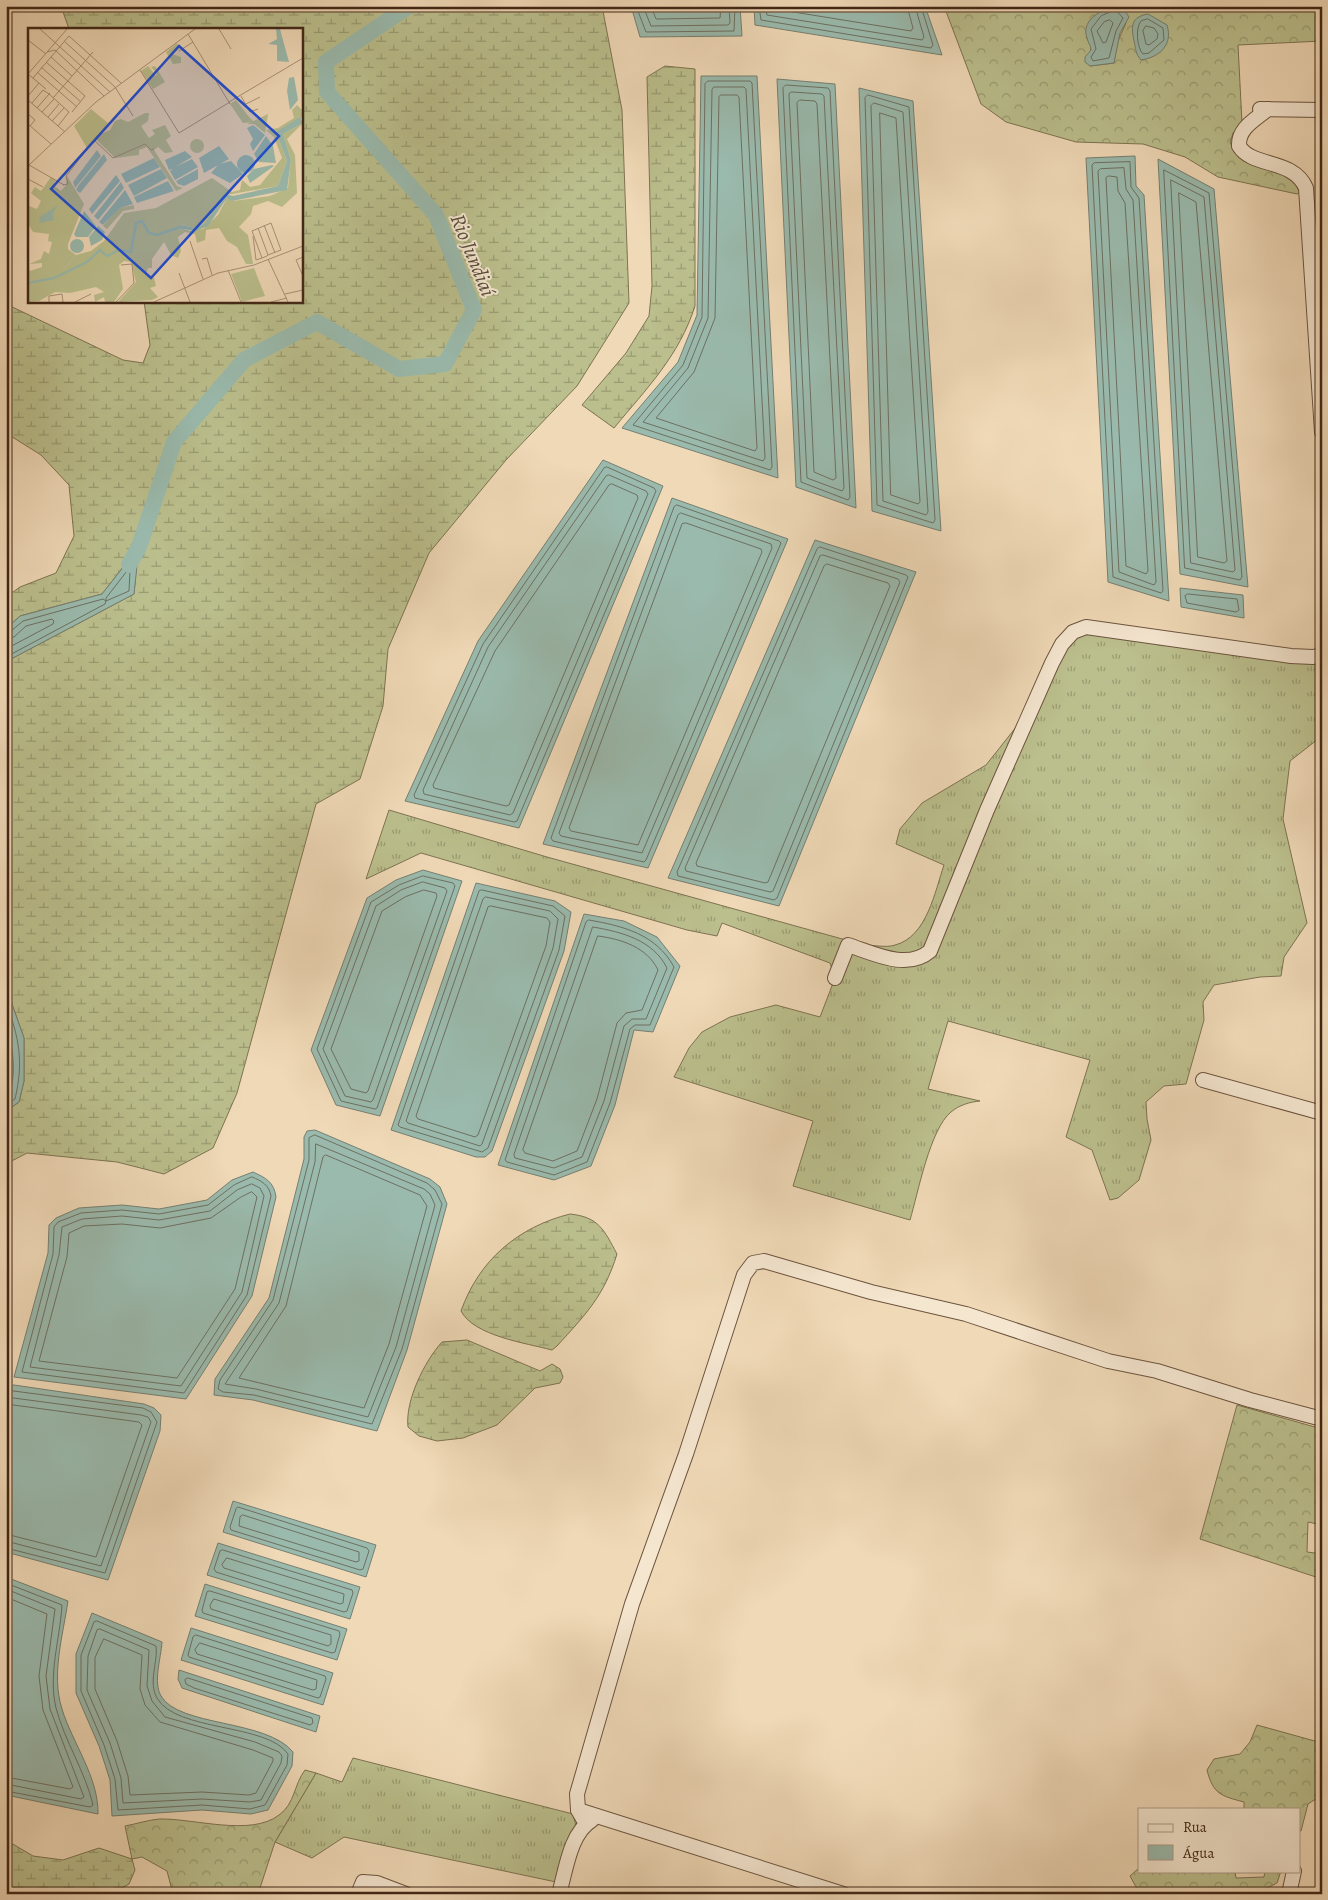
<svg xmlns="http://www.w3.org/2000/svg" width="1328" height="1900" font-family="Alegreya,serif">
  <defs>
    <pattern id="grass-tufts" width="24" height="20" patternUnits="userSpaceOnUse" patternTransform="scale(1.25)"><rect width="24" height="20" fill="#bbbf8d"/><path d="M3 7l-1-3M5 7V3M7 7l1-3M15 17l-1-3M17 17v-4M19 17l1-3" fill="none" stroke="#999b72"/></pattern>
    <pattern id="forest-crowns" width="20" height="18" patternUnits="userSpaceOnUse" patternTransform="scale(1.25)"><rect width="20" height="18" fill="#bbbf8d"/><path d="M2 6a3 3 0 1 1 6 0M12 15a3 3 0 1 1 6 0" fill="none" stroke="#999b72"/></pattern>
    <pattern id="wetland-marsh" width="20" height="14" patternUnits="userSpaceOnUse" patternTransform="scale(1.25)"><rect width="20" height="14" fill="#bbbf8d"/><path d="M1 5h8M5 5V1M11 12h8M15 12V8" fill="none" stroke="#999b72"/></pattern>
  </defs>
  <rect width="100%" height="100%" fill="#f0d9b7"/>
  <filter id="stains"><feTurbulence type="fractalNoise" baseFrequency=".004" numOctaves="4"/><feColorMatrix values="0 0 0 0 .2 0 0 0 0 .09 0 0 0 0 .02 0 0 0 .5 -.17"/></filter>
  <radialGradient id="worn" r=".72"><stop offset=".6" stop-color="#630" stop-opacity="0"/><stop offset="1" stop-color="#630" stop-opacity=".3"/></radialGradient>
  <g fill="url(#grass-tufts)" stroke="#7e7352">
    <path d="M 1073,632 L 1322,655 L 1322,736 L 1290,761 L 1283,819 L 1307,923 L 1284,957 L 1281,976 L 1260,977 L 1214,985 L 1203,1002 L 1204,1020 L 1186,1084 L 1164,1086 L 1146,1102 L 1147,1119 L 1151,1140 L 1139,1180 L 1118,1198 L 1110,1200 L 1092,1150 L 1066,1137 L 1090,1060 L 948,1021 L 928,1089 L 980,1101 C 970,1102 959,1105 951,1112 C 930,1129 918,1193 910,1220 L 793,1186 L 813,1121 L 674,1077 L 689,1048 L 702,1032 L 730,1017 L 776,1005 L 820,1017 L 835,978 L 830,963 L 722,923 L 717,936 L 687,930 L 421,853 L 366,879 L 389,810 L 547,857 L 864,945 C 874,945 886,948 895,945 C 927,937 935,891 944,865 L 896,844 L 900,829 L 922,803 L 986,765 L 1032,707 Z"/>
    <polygon points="353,1758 573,1814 576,1826 556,1882 344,1837 312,1858 275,1842 316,1773 342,1782"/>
  </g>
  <g fill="url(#forest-crowns)" stroke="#7e7352" fill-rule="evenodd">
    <path d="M 944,6 L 1322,6 L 1322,41 L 1238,45 L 1242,123 L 1233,133 L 1230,143 L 1240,157 L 1294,178 L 1302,191 L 1297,194 L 1218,177 L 1185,157 L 1143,144 L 1076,142 L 1006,122 L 981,104 ZM 1126,23 L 1117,43 L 1114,63 L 1090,66 L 1091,45 L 1086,37 Z"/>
    <polygon points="1237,1405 1322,1429 1322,1525 1308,1522 1307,1552 1322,1554 1322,1579 1200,1539"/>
    <path d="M 1257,1725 L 1322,1743 L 1322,1795 L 1308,1804 L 1301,1831 L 1299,1831 L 1299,1809 L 1244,1809 L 1244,1802 C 1221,1796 1213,1794 1207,1770 L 1214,1759 L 1240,1754 L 1250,1742 Z"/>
    <path d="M 305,1770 L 316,1773 L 275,1842 L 258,1894 L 173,1894 L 167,1871 L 142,1857 L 132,1859 L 125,1826 C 136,1824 148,1820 159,1819 C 193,1818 251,1837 279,1815 C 295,1804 294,1784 305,1770 Z"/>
    <polygon points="1139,1868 1139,1871 1235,1871 1236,1878 1264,1877 1265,1871 1281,1871 1277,1883 1255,1894 1140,1894 1130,1876"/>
  </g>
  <g fill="url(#wetland-marsh)" stroke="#7e7352">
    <polygon points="61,6 602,6 622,110 629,303 577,386 506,460 429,553 388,649 383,706 360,779 316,804 237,1093 213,1148 164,1174 117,1162 27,1153 6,1164 6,1111 19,1102 24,1081 24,1038 6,987 6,667 11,659 134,594 138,548 102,594 20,616 6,629 6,597 20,587 56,573 74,536 69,485 41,455 6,433 6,304 123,360 143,363 150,345 144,301 301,301 301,29 69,29"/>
    <path d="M 665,66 L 695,69 L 695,306 C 679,356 647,388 614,428 L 582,405 L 626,353 L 649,316 L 652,286 L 647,77 Z"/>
    <path d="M 570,1214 C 599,1217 604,1230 617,1254 C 604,1296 586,1314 557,1346 L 552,1350 C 526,1343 474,1336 461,1311 C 479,1260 518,1227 570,1214 Z"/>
    <path d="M 467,1340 L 540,1371 L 552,1364 L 560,1369 L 563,1377 L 560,1383 L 535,1388 L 497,1425 L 463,1438 L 437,1441 L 419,1436 L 408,1427 C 405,1401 424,1362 442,1342 Z"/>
    <polygon points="6,1840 33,1856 63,1860 99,1848 132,1859 135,1870 129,1884 111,1894 16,1892 6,1885"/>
  </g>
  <g fill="#9abaad" stroke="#767f71">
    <polygon points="631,6 740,6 742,36 640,37"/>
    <polygon points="754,6 925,6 942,55 755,25"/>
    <path d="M 1111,8 L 1123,8 L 1129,17 L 1120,33 L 1114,63 L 1090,66 L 1085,62 L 1085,57 L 1091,50 C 1091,45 1088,43 1087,38 C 1081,22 1098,11 1111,8 Z"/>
    <path d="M 1148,14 L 1167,25 C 1173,45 1160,57 1141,60 C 1135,53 1136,49 1134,41 C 1131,26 1131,17 1148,14 Z"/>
    <polygon points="701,76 757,76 778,478 622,428 678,362 697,315"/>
    <polygon points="777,79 835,84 856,508 796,487"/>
    <polygon points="859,88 913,101 941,531 872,511"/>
    <polygon points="1135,156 1136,186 1144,195 1169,601 1108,582 1086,158"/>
    <polygon points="1158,159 1214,189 1248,587 1180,574"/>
    <polygon points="603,460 663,486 519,828 405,801 478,641"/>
    <polygon points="672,498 788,539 648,868 543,844"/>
    <polygon points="815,540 916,572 779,906 668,878"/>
    <polygon points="139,547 134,594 11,659 6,667 6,629 20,616 102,594"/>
    <polygon points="1180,588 1243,595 1244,618 1181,607"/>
    <polygon points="423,870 462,881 380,1116 336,1105 311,1050 367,898 396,880"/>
    <polygon points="476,883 555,901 571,912 564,951 492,1151 485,1157 476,1157 391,1130"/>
    <polygon points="584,914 624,921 657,937 680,966 653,1032 634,1030 615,1105 591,1166 554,1180 498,1165"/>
    <polygon points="6,987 24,1038 24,1081 19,1102 6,1111"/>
    <polygon points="315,1130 430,1179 440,1187 447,1204 407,1350 377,1431 253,1400 214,1395 215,1379 269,1298 304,1159 304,1137 307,1131"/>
    <path d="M 253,1172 C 266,1178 274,1182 276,1197 L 252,1296 L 186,1399 L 14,1377 L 48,1253 L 49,1225 L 56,1218 L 79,1208 L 122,1205 L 159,1209 L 207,1200 L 232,1180 Z"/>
    <polygon points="14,1385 144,1404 154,1408 161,1415 160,1431 108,1580 6,1552 6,1386"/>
    <polygon points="233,1501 376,1545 366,1577 223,1532"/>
    <polygon points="218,1543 360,1587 350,1619 207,1575"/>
    <path d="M 6,1577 L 68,1601 C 63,1635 51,1675 62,1709 C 72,1742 99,1778 98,1814 L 6,1795 Z"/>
    <polygon points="205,1584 347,1629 337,1660 195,1616"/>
    <path d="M 92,1613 L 162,1642 C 161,1658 153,1682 161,1696 C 179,1727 266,1719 293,1752 L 292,1766 L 268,1810 L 251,1814 L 202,1810 L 112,1816 L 110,1780 L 99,1746 L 76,1693 L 76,1654 Z"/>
    <polygon points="191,1628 333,1673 323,1705 181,1660"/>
    <polygon points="179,1670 320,1716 316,1732 182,1688 178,1679"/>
  </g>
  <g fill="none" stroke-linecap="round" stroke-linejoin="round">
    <g stroke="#6d7062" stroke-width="1">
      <polyline points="636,6 646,32 734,31 735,6"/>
      <polyline points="643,6 651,26 728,25 730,23 729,6"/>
      <polyline points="651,6 656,19 720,18 721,6"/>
      <polyline points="759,6 761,20 931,48 933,45 921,6"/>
      <polyline points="765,6 767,15 922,40 924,37 915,6"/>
      <polyline points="772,6 775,9 911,31 913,28 907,6"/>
      <polygon points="1116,10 1123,18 1116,31 1109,58 1093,61 1091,57 1096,49 1091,29 1101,16"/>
      <path d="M 1148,19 L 1163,28 L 1164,40 L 1149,53 L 1143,54 C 1137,48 1135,28 1141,21 Z"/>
      <polygon points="1110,20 1113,23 1106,42 1103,43 1097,31 1104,22"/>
      <polygon points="1146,26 1154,28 1158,34 1157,39 1149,45 1146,44 1143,31"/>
      <polygon points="708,81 750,81 752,83 772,467 770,470 633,425 683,365 702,317 705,84"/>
      <polygon points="786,85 828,88 830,91 850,497 848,500 801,482 783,88"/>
      <polygon points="714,87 744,87 746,89 765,458 763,461 643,422 688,368 708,318 712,90"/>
      <polygon points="792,92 822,94 824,96 844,488 842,491 807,478 789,94"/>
      <polygon points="721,95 737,95 739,97 757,448 755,451 656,418 694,372 715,318 719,97"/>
      <polygon points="868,95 909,107 935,520 933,523 877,505 865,98"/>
      <polygon points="800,100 815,101 817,104 836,478 833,480 814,472 797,103"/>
      <polygon points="874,103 903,112 928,512 926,515 883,501 871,106"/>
      <polygon points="880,113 896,118 920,502 918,504 891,495"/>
      <polygon points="1130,162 1131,187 1139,198 1163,591 1161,593 1113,577 1092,165 1094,163"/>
      <polygon points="1124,168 1126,189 1133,200 1156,582 1154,585 1119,572 1098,171 1100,169"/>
      <polygon points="1164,170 1209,193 1242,577 1240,580 1185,568"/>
      <polygon points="1109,176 1117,177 1118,191 1125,203 1148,571 1146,574 1126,566 1106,178"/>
      <polygon points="1171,180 1204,197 1235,570 1233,572 1191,563"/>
      <polygon points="1179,193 1196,202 1227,561 1224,563 1198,557"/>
      <polygon points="607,467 654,488 656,491 517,821 514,822 415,798 414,795 483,644 604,468"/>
      <polygon points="609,475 646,491 648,494 513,813 510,815 424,794 423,790 488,647 606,476"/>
      <polygon points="612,484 637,495 638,498 509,805 506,806 434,788 433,785 495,651 609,485"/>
      <polygon points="677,505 779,541 781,543 646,860 644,862 553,841 551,838 674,507"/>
      <polygon points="681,513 771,544 772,548 642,853 561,836 559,833 678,515"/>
      <polygon points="686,523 761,549 762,552 638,845 571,831 569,828 682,524"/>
      <polygon points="820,547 906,575 908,577 777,898 774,900 678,876 677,872 817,549"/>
      <polygon points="823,555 898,579 900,582 773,891 770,892 686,871 685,868 820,556"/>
      <polygon points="827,564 888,583 890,586 768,882 765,883 697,866 696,863 824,566"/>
      <polygon points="130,570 129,591 106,601 106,598 127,571"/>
      <polygon points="1188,594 1237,599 1239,610 1236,612 1187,603 1185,596"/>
      <polyline points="6,632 11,631 23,621 103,599 106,601 105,604 6,657"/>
      <polyline points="6,638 14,637 26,626 52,619 54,621 53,624 6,649"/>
      <polygon points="423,876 453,883 455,886 377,1108 375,1109 341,1101 317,1049 371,902 399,885"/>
      <polygon points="423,882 445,888 447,891 373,1100 371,1102 345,1096 323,1049 376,906 401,890"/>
      <polygon points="424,890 436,893 437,896 368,1091 366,1093 351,1089 331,1049 382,911 405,897"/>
      <polygon points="482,890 553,906 565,916 559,950 488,1148 482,1152 400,1127 398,1125 479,891"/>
      <polygon points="486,897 550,911 558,919 553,948 482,1144 480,1146 408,1123 406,1121 483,899"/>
      <polygon points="491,906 547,918 550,922 546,946 478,1135 475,1137 418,1119 416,1116 488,907"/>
      <path d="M 589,920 C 623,926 656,934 674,967 L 650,1025 L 635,1025 L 630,1029 L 610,1103 L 587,1162 L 554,1175 L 507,1162 L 505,1160 L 586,922 Z"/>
      <path d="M 593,927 C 622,932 653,940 667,968 L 646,1019 L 632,1019 L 624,1026 L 604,1101 L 582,1157 L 554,1168 L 515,1158 L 514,1155 Z"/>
      <path d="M 598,936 C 621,939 647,947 658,970 L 642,1010 L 626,1013 L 617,1023 L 597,1099 L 577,1151 L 553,1161 L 525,1153 L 523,1150 Z"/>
      <path d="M 6,1002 C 19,1038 24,1061 15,1099 L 6,1105"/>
      <path d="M 6,1022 C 12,1037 19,1085 6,1097"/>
      <polygon points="315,1135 427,1183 435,1190 442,1204 402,1349 372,1424 254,1395 223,1392 218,1389 220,1380 273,1300 309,1160 309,1138"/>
      <polygon points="316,1144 424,1189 430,1194 435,1205 396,1347 368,1417 256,1389 225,1384 279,1303 315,1162"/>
      <polygon points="326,1155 420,1195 427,1206 389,1344 364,1408 239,1378 286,1306 323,1157"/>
      <path d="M 252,1177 C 262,1181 269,1185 271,1196 L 247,1295 L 184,1393 L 22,1372 L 53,1254 L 54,1227 L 58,1222 L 81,1213 L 122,1210 L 159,1214 L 208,1205 L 234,1185 Z"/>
      <polygon points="252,1184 260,1188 264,1196 242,1292 181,1386 30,1367 59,1255 62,1227 82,1219 122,1216 159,1220 210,1211 237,1190"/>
      <polygon points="252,1192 257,1197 235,1289 177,1378 39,1361 67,1257 69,1233 84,1226 122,1224 160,1228 211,1218 241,1197"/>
      <polyline points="6,1390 143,1408 151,1412 157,1422 105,1573 6,1548"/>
      <polyline points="6,1397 141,1415 148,1417 151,1422 101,1566 6,1541"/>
      <polyline points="6,1404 139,1422 142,1425 96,1557 6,1534"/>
      <polygon points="238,1507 367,1548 369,1551 363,1569 360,1570 231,1530 230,1527 236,1509"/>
      <polygon points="243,1515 359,1552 359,1561 356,1562 239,1526 240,1517"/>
      <polygon points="223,1550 352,1590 353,1593 347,1611 344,1612 216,1572 214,1569 220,1551"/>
      <polygon points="227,1558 344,1594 343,1603 340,1604 224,1568 222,1565"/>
      <path d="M 6,1583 L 62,1605 C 60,1639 48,1674 56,1708 C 65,1742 85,1771 93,1805 L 90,1807 L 6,1791"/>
      <polyline points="6,1589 55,1609 46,1676 50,1709 84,1797 81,1799 6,1784"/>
      <polygon points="210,1591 339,1631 340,1634 335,1652 332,1653 203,1613 202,1610 207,1592"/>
      <polyline points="6,1597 47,1614 39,1676 43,1710 73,1787 70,1789 6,1777"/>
      <polygon points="214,1599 331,1635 331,1644 328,1646 211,1609 210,1606"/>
      <path d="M 97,1621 L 156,1646 C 158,1663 148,1682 157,1698 C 176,1732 267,1723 288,1754 L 287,1765 L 265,1805 L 250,1809 L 202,1805 L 118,1810 L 115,1779 L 104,1745 L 81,1691 L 81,1655 L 94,1622 Z"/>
      <polygon points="100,1629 149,1650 147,1686 152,1701 165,1717 255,1742 279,1752 282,1756 281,1763 261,1800 250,1802 202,1799 123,1803 121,1778 110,1743 87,1690 88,1656 97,1630"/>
      <polygon points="196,1635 325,1676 326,1679 320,1697 318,1698 189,1657 188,1655 193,1637"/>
      <polygon points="104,1639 142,1655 140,1689 145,1705 160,1722 253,1750 273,1758 273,1761 256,1793 249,1795 202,1792 130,1795 128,1776 117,1741 95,1689 95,1658"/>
      <polygon points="200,1643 317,1680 316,1689 313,1690 197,1654 195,1650"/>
      <polygon points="188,1678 312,1718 313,1723 310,1725 194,1688 186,1684 185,1680"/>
    </g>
    <polyline stroke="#9abaad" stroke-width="16" points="129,565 139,547 174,442 244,360 317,322 399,369 445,364 474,310 436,215 327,92 326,62 409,6"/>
    <g stroke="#6c543e" stroke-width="16">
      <g id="minor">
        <polyline points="1260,109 1322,110"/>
        <path d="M 1268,109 C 1255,120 1238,128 1239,146 C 1252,168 1293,158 1306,188 L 1322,432"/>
        <path d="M 835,978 L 848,945 C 873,953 907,971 930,951 L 987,810 L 1052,663 L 1062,644 L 1073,632 L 1086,627 L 1291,656 L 1313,657 L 1322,655"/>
        <polyline points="1203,1080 1322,1113"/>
        <polyline points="578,1810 843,1894"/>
        <polyline points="586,1824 578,1810 577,1794 632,1604 686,1454 744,1275 753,1263 764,1261 871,1292 966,1314 1108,1361 1157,1371 1250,1400 1322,1419"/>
        <polyline points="358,1894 363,1882 377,1883 406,1894"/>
        <path d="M 559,1894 C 566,1870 570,1833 592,1820"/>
        <polyline points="1289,1894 1294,1871"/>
      </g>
    </g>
    <use href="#minor" stroke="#f5e6d0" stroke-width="14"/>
  </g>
  <g text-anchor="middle" stroke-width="4" stroke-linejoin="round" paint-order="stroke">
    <g font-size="21" font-style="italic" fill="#564c3c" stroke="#f5e6d0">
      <text transform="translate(473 255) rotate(68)" y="7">Rio Jundiaí</text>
    </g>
  </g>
  <g transform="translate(28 28)">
    <rect width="275" height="275" fill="#f0d9b7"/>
    <path d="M 208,72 L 221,89 L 226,94 L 215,95 L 202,76 ZM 63,81 L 80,95 L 73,106 L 82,102 L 87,93 L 93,91 L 100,94 L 117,85 L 121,85 L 120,93 L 113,98 L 121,110 L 127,106 L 124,102 L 137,97 L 143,108 L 138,112 L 145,124 L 137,125 L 130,119 L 126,122 L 149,158 L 155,160 L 148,163 L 119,119 L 111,122 L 111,127 L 87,130 L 69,112 L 59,120 L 46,98 Z" fill="#bbbf8d"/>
    <path d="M 149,15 L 151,21 L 144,26 L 153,29 L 153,35 L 145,36 L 138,24 ZM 120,38 L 128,48 L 129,45 L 123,39 L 127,38 L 137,54 L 125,61 L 113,43 ZM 240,86 L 237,105 L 226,96 L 219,96 ZM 39,148 L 56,176 L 40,216 L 40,221 L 48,227 L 35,242 L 14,242 L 0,251 L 0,239 L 2,243 L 14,239 L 14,235 L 1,236 L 13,231 L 16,223 L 21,226 L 24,214 L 20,213 L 21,206 L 5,204 L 0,196 L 1,178 L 9,181 L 13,173 L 3,165 L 7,159 L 13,163 L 23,149 L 28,152 L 25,157 L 33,163 L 38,157 Z" fill="#bbbf8d"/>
    <path d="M 269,77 L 275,83 L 275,89 L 258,98 L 249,107 L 259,133 L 250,158 L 198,167 L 177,195 L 167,200 L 153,197 L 151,200 L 163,203 L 175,201 L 190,187 L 199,170 L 205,173 L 242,168 L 260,160 L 263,132 L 255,106 L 275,95 L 259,111 L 267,127 L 269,165 L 254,179 L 240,173 L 225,178 L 223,186 L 211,199 L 220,207 L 225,236 L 218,236 L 209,219 L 199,213 L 191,200 L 178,202 L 177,212 L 169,215 L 167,206 L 157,204 L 150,209 L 153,223 L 150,230 L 143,227 L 136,214 L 124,231 L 124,240 L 120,240 L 118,246 L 126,250 L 128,258 L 122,260 L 130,269 L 124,272 L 90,274 L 108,254 L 103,234 L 96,233 L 91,237 L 95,261 L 86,274 L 77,274 L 76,269 L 67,274 L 66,267 L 76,264 L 68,259 L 42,265 L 27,264 L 11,273 L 0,274 L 0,251 L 4,247 L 14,242 L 35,242 L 48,227 L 63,223 L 76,213 L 96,185 L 128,180 L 184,150 L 204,164 L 212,162 L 214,152 L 222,159 L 232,157 L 254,130 L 246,109 L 238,102 L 250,100 L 266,90 L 264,82 ZM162 118a7 7 0 1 1 14 0a7 7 0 1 1-14 0ZM 106,177 L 106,181 L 95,183 L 79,201 L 75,198 L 91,180 Z" fill="#bbbf8d"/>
    <path d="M 226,240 L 237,268 L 214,274 L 203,246 Z" fill="#bbbf8d"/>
    <path d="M 248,1 L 252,1 L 261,34 L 249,33 L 249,17 L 240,16 L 249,11 ZM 266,49 L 270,72 L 262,82 L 259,63 L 261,50 ZM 272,89 L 275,95 L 255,106 L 263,132 L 259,162 L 204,173 L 199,170 L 180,198 L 168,203 L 149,200 L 153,197 L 167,200 L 177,195 L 196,166 L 205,168 L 250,158 L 259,133 L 248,104 ZM 225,97 L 237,107 L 225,123 L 222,116 L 225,111 L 219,100 ZM 238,108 L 245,118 L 248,135 L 231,134 L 226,126 ZM 191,118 L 201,131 L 176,145 L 171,130 ZM 69,122 L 73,128 L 47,160 L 45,154 ZM 157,123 L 164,129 L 147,139 L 164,131 L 170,139 L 147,152 L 142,143 L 145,141 L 141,142 L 137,132 ZM 76,126 L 79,132 L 52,165 L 48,162 L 50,158 ZM209 136a9 9 0 1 1 18 0a9 9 0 1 1-18 0ZM 126,130 L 132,139 L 98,155 L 93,146 ZM 203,133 L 215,146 L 202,155 L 183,145 L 191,136 ZM 244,137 L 246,138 L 222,155 L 219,148 L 226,141 ZM 133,141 L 139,150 L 106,168 L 100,157 ZM 170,141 L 170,151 L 156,158 L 150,156 L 148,153 ZM 88,147 L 92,153 L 64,186 L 61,181 ZM 140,153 L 146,163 L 109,175 L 106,169 ZM 93,154 L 96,160 L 70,192 L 66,188 ZM 97,162 L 105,176 L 92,180 L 75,197 L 71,194 ZM 30,177 L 25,185 L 26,192 L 11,195 L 12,189 ZM 56,183 L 68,198 L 60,209 L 48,209 L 46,206 ZM 70,198 L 77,204 L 74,212 L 63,218 L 61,209 ZM42 218a7 7 0 1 1 14 0a7 7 0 1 1-14 0Z" fill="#9abaad"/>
    <path fill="none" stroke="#9abaad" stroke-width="2.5" d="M 0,255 L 26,250 L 59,234 L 72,222 L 79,228 L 91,222 L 103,224 L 108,195 L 114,193 L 121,205 L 129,207 L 152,199"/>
    <path fill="none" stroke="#aa9277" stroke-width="1" d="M 12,1 L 82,64M 191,1 L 203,21M 160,6 L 202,76M 0,12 L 18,26M 36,13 L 87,59 L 105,88M 151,23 L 165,14M 19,24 L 27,22 L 76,68M 23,29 L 44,48M 18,34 L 57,68 L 44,84M 13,39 L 53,74M 112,42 L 151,105 L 202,74M 9,44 L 49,79M 0,46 L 18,61M 0,46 L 39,1M 5,50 L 41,8 L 93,55M 0,68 L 11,55M 213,68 L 222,84 L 230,81M 25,70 L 65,24M 0,72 L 37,104M 201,74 L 275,30M 4,75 L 15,62 L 21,66 L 41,84 L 30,98M 218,76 L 232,69M 9,80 L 22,65M 14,84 L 26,71M 0,86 L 7,92 L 2,98M 20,89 L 31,76M 24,93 L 36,80M 0,96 L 23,116M 1,137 L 36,157M 0,138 L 68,74 L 167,1M 0,151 L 15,159M 35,157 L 40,156 L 38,148 L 66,112 L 85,130 L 117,116 L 123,122 L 126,121M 236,197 L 247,225M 230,200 L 240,227M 225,208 L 228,232 L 234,230 L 239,228 L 240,227 L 245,225 L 253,222 L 243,195 L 224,203 L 234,230M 162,213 L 175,251M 275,229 L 268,232 L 275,248M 174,231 L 179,230 L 184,247M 240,231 L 260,274M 200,242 L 213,274M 151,245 L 162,274M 257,266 L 275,262M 21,274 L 21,268 L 34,266 L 35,274M 47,274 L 63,266M 88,274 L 106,255 L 104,236 L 93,237M 126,274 L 190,245 L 226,237 L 275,218M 243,274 L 259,270"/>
    <path fill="#1d4ed8" fill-opacity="0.15" stroke="#1d4ed8" stroke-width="2.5" d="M 151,18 L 251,108 L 123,250 L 23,161 Z"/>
    <rect width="275" height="275" fill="none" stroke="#402716" stroke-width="2.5"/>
  </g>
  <rect width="1328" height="1900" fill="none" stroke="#f0d9b7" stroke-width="25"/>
  <rect x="8" y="8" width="1313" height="1885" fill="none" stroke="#402716" stroke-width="2.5"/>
  <rect x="12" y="12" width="1303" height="1875" fill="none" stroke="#402716"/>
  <rect x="1138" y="1808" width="162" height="65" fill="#f5e6d0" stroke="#ad9a86"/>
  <rect x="1148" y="1824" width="25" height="8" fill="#f5e6d0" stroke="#ad9a86"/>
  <text x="1183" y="1832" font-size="15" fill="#402716">Rua</text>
  <rect x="1148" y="1845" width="25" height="15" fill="#9abaad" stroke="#ad9a86"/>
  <text x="1183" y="1858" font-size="15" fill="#402716">Água</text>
  <rect width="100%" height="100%" filter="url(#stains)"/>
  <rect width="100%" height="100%" fill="url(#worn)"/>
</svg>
